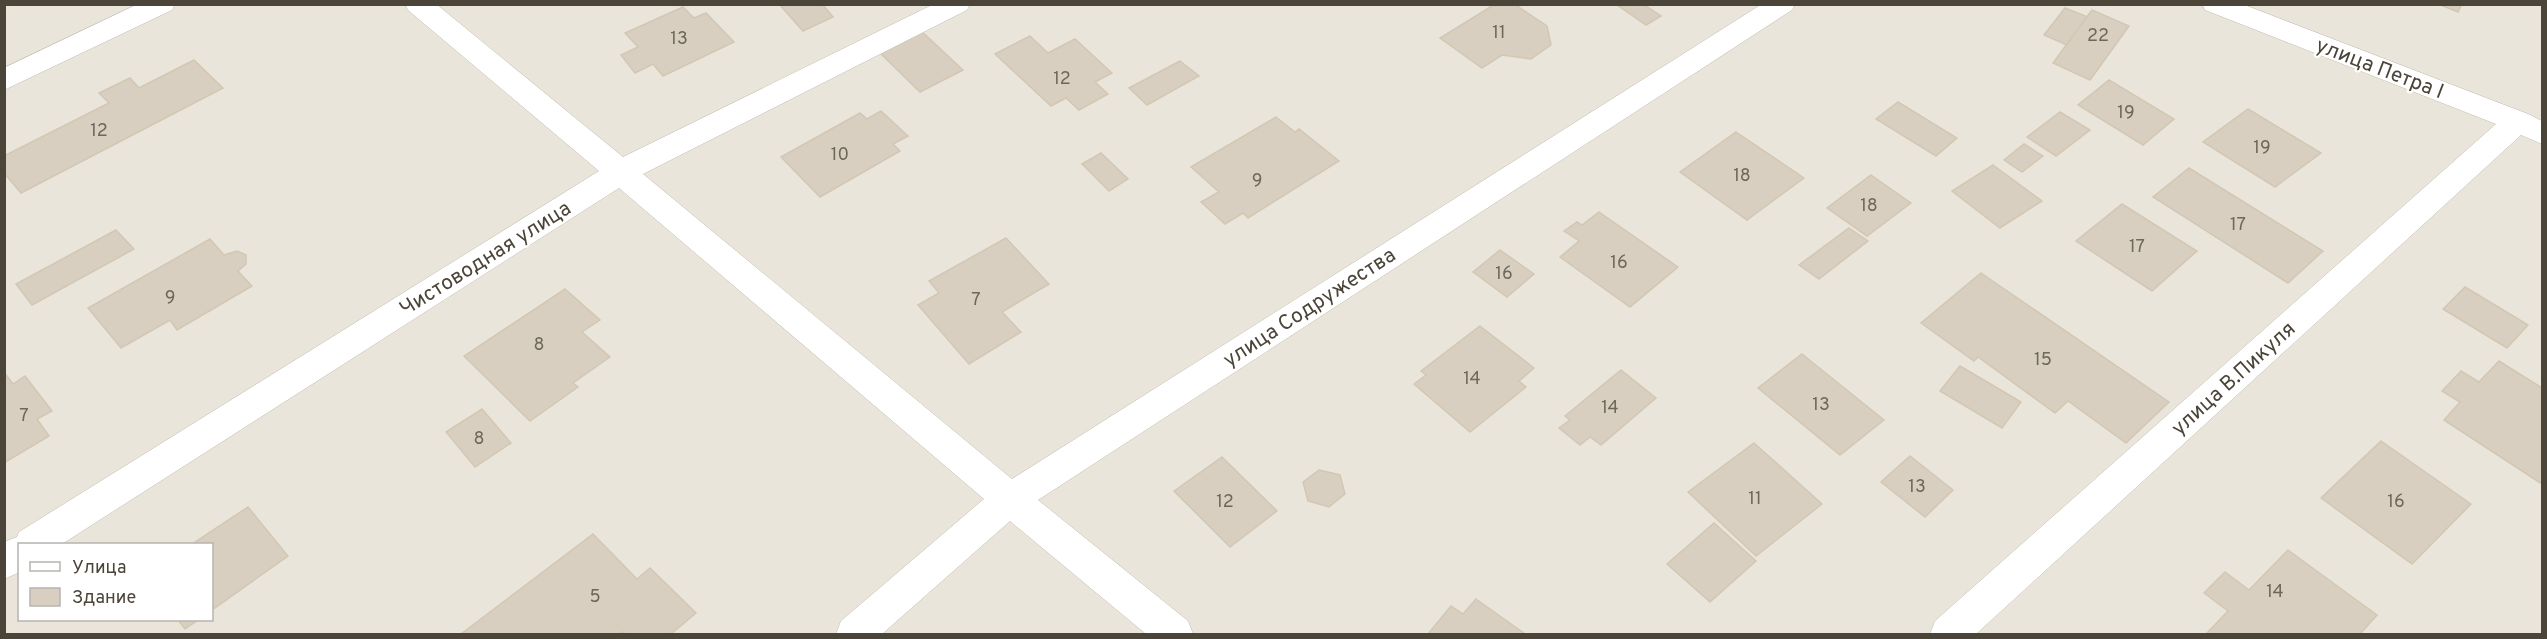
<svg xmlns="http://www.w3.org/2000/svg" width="2547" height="639" font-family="Overpass,sans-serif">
  <rect width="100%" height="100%" fill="#f6f3ec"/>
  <path fill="#eae5da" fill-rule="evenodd" d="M 4,5 L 2542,5 L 2542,634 L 5,634 ZM 20,544 L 212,544 L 212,620 L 20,620 Z"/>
  <g fill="#d8cfc1" stroke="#d3c7b4" stroke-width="1.5">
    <polygon points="779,4 822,4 833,17 803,31"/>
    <polygon points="1495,4 1514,4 1547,26 1551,45 1531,59 1502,55 1482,68 1440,38"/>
    <polygon points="1643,4 1661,16 1646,25 1617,5"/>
    <polygon points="2438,4 2462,4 2458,12"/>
    <polygon points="683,7 694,18 706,13 734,42 663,76 653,64 635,73 621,55 638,47 625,33"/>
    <polygon points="2065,8 2088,17 2067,45 2044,35"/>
    <polygon points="2092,10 2129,26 2090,80 2053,63"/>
    <polygon points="919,29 963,70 920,92 877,50"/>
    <polygon points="1030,36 1048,53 1075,39 1112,73 1095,82 1108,94 1079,110 1066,98 1051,106 995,54"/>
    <polygon points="194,60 223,88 21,193 4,173 4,156 109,103 99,93 130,78 139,88"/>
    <polygon points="1180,61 1199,76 1147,105 1129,88"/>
    <polygon points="2109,80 2174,119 2143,145 2078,105"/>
    <polygon points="1898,102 1957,138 1936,156 1876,119"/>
    <polygon points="2248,109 2321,153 2275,187 2203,142"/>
    <polygon points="881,111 908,136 893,144 900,151 820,197 781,157 860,113 867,119"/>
    <polygon points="2060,112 2090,130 2056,156 2027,137"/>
    <polygon points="1276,117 1295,132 1299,129 1339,161 1248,218 1243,213 1225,224 1201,202 1219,192 1191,167"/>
    <polygon points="1736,132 1804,178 1747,220 1680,172"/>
    <polygon points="2024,144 2043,156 2022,172 2004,160"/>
    <polygon points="1101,153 1128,179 1109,191 1082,164"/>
    <polygon points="1993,165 2042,201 2000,228 1952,191"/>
    <polygon points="2189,168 2323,251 2288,283 2153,197"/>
    <polygon points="1871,175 1911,203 1867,236 1827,208"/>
    <polygon points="2122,204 2197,251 2152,291 2076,241"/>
    <polygon points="1599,212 1678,267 1630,307 1560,257 1579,241 1564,231 1577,222 1582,225"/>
    <polygon points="1849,228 1868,241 1819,279 1799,265"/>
    <polygon points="116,230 134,249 32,305 16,284"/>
    <polygon points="1006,238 1049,284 1002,312 1021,332 969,364 918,305 939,293 929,281"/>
    <polygon points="210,239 224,255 237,251 246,255 246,264 238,271 252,286 177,330 170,320 121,348 88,308"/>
    <polygon points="1500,250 1534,274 1507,297 1473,272"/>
    <polygon points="1981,273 2169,402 2126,443 2068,401 2055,413 1978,357 1974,361 1921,323"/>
    <polygon points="2465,287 2528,325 2507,348 2443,309"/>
    <polygon points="565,289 600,320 582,332 610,357 573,383 578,387 530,421 464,356"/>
    <polygon points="1480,326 1534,368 1519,381 1526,387 1470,432 1414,384 1426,375 1421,371"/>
    <polygon points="1802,354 1884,420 1840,455 1758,388"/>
    <polygon points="2499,361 2542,388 2542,484 2444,420 2460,402 2442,391 2461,371 2479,382"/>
    <polygon points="1960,366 2021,402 2002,428 1940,391"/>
    <polygon points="1621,370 1656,398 1601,445 1590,437 1580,445 1559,428 1570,420 1565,416"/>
    <polygon points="4,372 13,384 25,376 52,411 37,419 49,436 4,463"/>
    <polygon points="482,409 511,443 475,467 446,432"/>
    <polygon points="2381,441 2471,504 2412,564 2321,498"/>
    <polygon points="1754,443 1822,504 1756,556 1688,492"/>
    <polygon points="1910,456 1953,490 1925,517 1881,482"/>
    <polygon points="1222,457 1277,511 1230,547 1174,491"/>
    <polygon points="1319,470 1340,475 1345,494 1329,507 1308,501 1303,482"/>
    <polygon points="248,507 288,556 212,610 212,544 192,544"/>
    <polygon points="1714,523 1756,561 1710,602 1667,564"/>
    <polygon points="593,534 637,579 650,568 696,613 671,634 625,634 623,632 619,634 461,634"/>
    <polygon points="2288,550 2377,615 2360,634 2206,634 2228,611 2204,593 2225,572 2249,590"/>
    <polygon points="1476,599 1525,634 1428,634 1451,606 1463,614"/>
    <polygon points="178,620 198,620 185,629"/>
  </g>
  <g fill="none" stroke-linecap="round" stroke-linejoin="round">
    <g stroke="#c2bbae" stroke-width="1">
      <g id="minor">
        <polygon points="138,4 175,4 172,10 4,90 4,68"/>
        <polygon points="405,4 436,4 623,157 934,4 970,4 967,10 643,174 1012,479 1762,4 1795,4 1792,10 1038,500 1188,621 1193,634 1146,634 1010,521 882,634 836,634 841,621 984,499 619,188 62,544 20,544 20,572 4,579 4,542 17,537 19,532 599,171 408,10"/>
        <polygon points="2202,4 2242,4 2528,114 2542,121 2542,144 2521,135 1976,634 1930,634 1935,621 2496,124 2205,10"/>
      </g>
    </g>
    <use href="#minor" fill="#fff" fill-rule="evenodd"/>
  </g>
  <g text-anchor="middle" stroke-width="4.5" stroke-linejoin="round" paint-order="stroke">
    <g font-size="18" fill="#6e675b">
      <text x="1499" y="38">11</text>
      <text x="2098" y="41">22</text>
      <text x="679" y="44">13</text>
      <text x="1062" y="84">12</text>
      <text x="2126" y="118">19</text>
      <text x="99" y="136">12</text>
      <text x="2262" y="153">19</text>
      <text x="840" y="160">10</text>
      <text x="1742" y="181">18</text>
      <text x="1257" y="186">9</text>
      <text x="1869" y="211">18</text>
      <text x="2238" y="230">17</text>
      <text x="2137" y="252">17</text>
      <text x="1619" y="268">16</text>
      <text x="1504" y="279">16</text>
      <text x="170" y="303">9</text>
      <text x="976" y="305">7</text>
      <text x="539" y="350">8</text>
      <text x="2043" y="365">15</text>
      <text x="1472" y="384">14</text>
      <text x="1821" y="410">13</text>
      <text x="1610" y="413">14</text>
      <text x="24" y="421">7</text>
      <text x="479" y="444">8</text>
      <text x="1917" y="492">13</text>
      <text x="1755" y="504">11</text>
      <text x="1225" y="507">12</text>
      <text x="2396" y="507">16</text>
      <text x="2275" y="597">14</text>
      <text x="595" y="602">5</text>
    </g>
    <g font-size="21" fill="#4b4439" stroke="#fff">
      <text transform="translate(2380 68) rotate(21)" y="7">улица Петра I</text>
      <text transform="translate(485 258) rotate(-32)" y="7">Чистоводная улица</text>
      <text transform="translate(1309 307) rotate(-33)" y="7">улица Содружества</text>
      <text transform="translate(2233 378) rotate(-42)" y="7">улица В.Пикуля</text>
    </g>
  </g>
  <rect width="2547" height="639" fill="none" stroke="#4b4439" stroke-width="12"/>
  <rect x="18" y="543" width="195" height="78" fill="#ffffff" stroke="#b7b4b0" stroke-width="1.5"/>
  <rect x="30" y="562" width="30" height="9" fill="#ffffff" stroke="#b7b4b0" stroke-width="1.5"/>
  <text x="72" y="573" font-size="18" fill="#4b4439">Улица</text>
  <rect x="30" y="588" width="30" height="18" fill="#d8cfc1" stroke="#b7b4b0" stroke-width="1.5"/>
  <text x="72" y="603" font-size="18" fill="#4b4439">Здание</text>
</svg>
